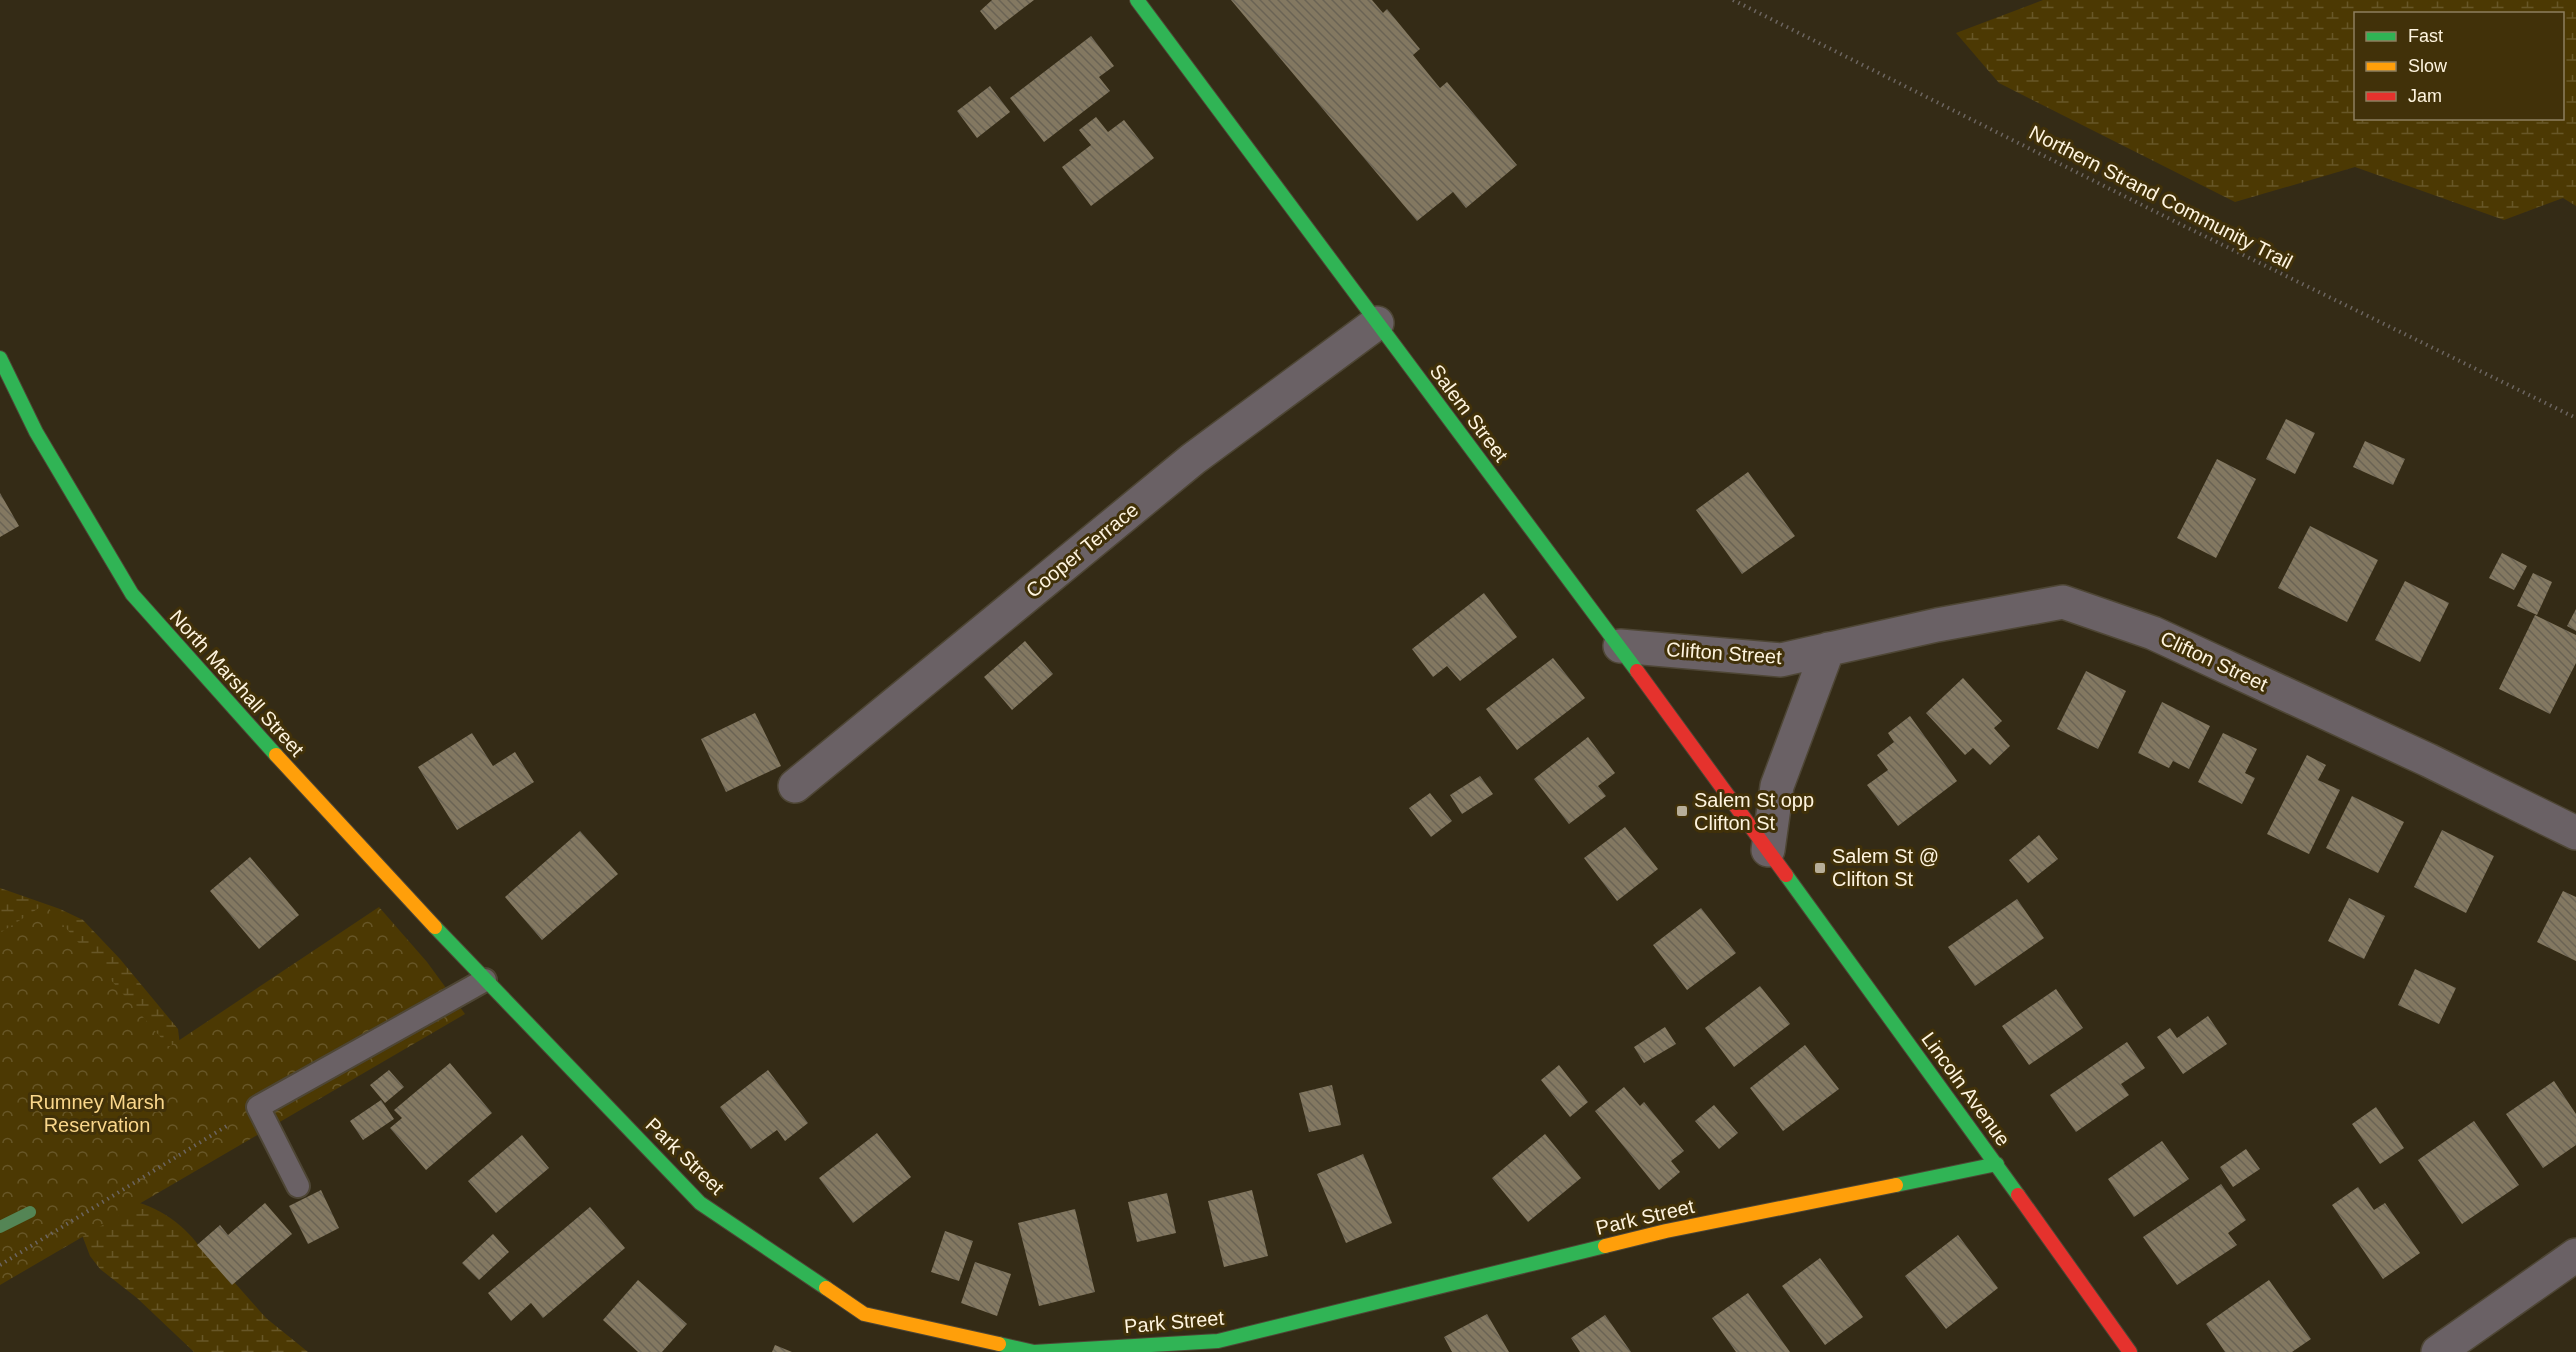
<svg xmlns="http://www.w3.org/2000/svg" width="2576" height="1352" viewBox="0 0 2576 1352" font-family="Helvetica,sans-serif">
<style>
.wetland{fill:url(#wetland-marsh);fill-rule:evenodd}
.park{fill:url(#park-crowns)}
.lines{fill:none;stroke-linecap:round;stroke-linejoin:round}
.stream{stroke:#548555;stroke-width:12}
.building{fill:url(#building-back-hatch)}
.lane-casing{stroke:#4e4635;stroke-width:26}
.street-casing{stroke:#4e4635;stroke-width:36}
.fast-casing{stroke:#4e4635;stroke-width:16}
.slow-casing{stroke:#4e4635;stroke-width:16}
.jam-casing{stroke:#4e4635;stroke-width:16}
.path{stroke:#6c6560;stroke-width:4;stroke-dasharray:1.5 4.5;stroke-linecap:butt}
.lane{stroke:#6a6165;stroke-width:22}
.street{stroke:#6a6165;stroke-width:33}
.fast{stroke:#30b455;stroke-width:14}
.slow{stroke:#ff9f0a;stroke-width:14}
.jam{stroke:#e5322d;stroke-width:14}
.poi-dot{fill:#b7ae99;stroke:#413109;stroke-width:2}
.labels{text-anchor:middle;dominant-baseline:central;stroke-width:6;stroke-linejoin:round;paint-order:stroke}
.street-label{font-size:20px;fill:#fef4df;stroke:#413109}
.poi-label{font-size:20px;fill:#fef4df;stroke:#413109;text-anchor:start}
.park-label{font-size:20px;fill:#fad78b;stroke:#413109}
</style>
<defs>
<pattern id="wetland-marsh" width="20" height="14" patternUnits="userSpaceOnUse" patternTransform="scale(1.5)"><rect width="20" height="14" fill="#4c3903"/><path d="M1 5h8M5 5V1M11 12h8M15 12V8" fill="none" stroke="#675627"/></pattern>
<pattern id="park-crowns" width="20" height="18" patternUnits="userSpaceOnUse" patternTransform="scale(1.5)"><rect width="20" height="18" fill="#4c3903"/><path d="M2 6a3 3 0 1 1 6 0M12 15a3 3 0 1 1 6 0" fill="none" stroke="#675627"/></pattern>
<pattern id="building-back-hatch" width="6" height="6" patternUnits="userSpaceOnUse" patternTransform="scale(1.5)"><rect width="6" height="6" fill="#837861"/><path d="M-1 5l2 2M0 0l6 6M5-1l2 2" fill="none" stroke="#6a6354"/></pattern>
</defs>
<rect width="100%" height="100%" fill="#342b16"/>
<!-- wetland -->
<path class="wetland" d="M2043,0H2576V206L2563,198L2504,220L2355,167L2235,202L1999,83L1956,33ZM2356,14H2562V118H2356Z
M0,888L60,909L83,920L120,959L178,1029L181,1054L132,1201C164,1208 190,1230 207,1257L211,1256L266,1318L308,1352H194L137,1298L100,1269L90,1256L82,1235L0,1242Z"/>
<!-- park -->
<path class="park" d="M45,904L169,1047L379,907L427,962L465,1014L0,1285V933Z"/>
<g class="lines">
<!-- stream -->
<path class="stream" d="M0,1227L30,1212"/>
</g>
<!-- building -->
<path class="building" d="M992,0H1034L995,30L980,11Z
M1231,0H1372L1383,13L1387,9L1420,49L1413,55L1440,88L1447,82L1517,165L1466,208L1453,192L1417,221Z
M1091,36L1114,66L1099,77L1110,91L1044,142L1010,98Z
M990,86L1010,112L977,138L957,111Z
M1096,117L1108,132L1124,120L1154,158L1091,206L1062,167L1091,145L1079,130Z
M2286,419L2315,433L2295,474L2266,459Z
M2365,441L2405,459L2393,485L2353,467Z
M2217,459L2256,479L2216,558L2177,538Z
M1748,472L1795,536L1742,574L1696,510Z
M0,493L19,526L0,537Z
M2310,526L2378,560L2347,622L2278,588Z
M2502,553L2527,566L2514,590L2489,578Z
M2533,573L2552,582L2537,615L2517,606Z
M2405,581L2449,603L2420,662L2375,640Z
M1484,593L1517,637L1460,681L1447,666L1433,677L1412,649Z
M2576,609V631L2567,626Z
M2535,615L2576,635V663L2550,714L2499,689Z
M1025,641L1053,674L1012,710L984,677Z
M1553,658L1585,698L1517,750L1486,709Z
M2086,671L2126,691L2098,749L2057,729Z
M1963,678L2002,721L1994,728L2010,746L1990,765L1973,748L1965,755L1926,713Z
M2162,702L2210,726L2189,769L2173,761L2169,768L2138,753Z
M755,713L781,766L726,792L701,739Z
M1910,716L1957,781L1898,826L1867,785L1888,770L1877,755L1894,742L1888,733Z
M472,733L493,766L515,752L534,782L457,830L418,767Z
M2223,733L2257,749L2245,773L2255,778L2242,804L2198,782Z
M1588,737L1615,773L1598,786L1606,796L1569,824L1534,779Z
M2307,755L2326,765L2318,780L2340,790L2309,854L2267,834Z
M1480,776L1493,794L1462,814L1450,795Z
M1430,793L1452,821L1431,837L1409,808Z
M2352,796L2404,822L2378,873L2326,848Z
M1625,827L1658,869L1617,901L1584,858Z
M2442,830L2494,856L2466,913L2414,887Z
M580,831L618,874L542,940L505,897Z
M2039,835L2058,859L2028,883L2009,860Z
M250,857L299,915L259,949L210,891Z
M2563,891L2576,897V961L2537,942Z
M2349,898L2385,916L2364,959L2328,941Z
M2017,899L2044,938L1975,986L1948,947Z
M1701,908L1736,953L1687,990L1653,945Z
M2415,969L2456,988L2439,1024L2398,1005Z
M1760,986L1790,1024L1734,1067L1705,1028Z
M2056,989L2083,1028L2029,1065L2002,1026Z
M2208,1016L2227,1044L2183,1074L2157,1037L2170,1028L2177,1038Z
M1665,1027L1676,1044L1644,1063L1634,1047Z
M2127,1042L2145,1068L2121,1084L2129,1095L2076,1132L2050,1095Z
M1805,1045L1839,1089L1783,1131L1750,1088Z
M450,1063L492,1113L426,1170L390,1128L402,1118L394,1110Z
M1559,1065L1588,1102L1570,1117L1541,1080Z
M389,1070L404,1087L385,1103L370,1085Z
M768,1070L808,1123L785,1141L777,1130L751,1149L720,1107Z
M2554,1081L2576,1114V1145L2543,1168L2506,1114Z
M1332,1085L1341,1125L1309,1132L1299,1093Z
M1624,1087L1640,1106L1644,1102L1684,1151L1671,1161L1680,1172L1659,1190L1595,1111Z
M381,1100L394,1119L363,1140L350,1121Z
M1714,1105L1738,1133L1719,1149L1695,1121Z
M2376,1107L2404,1148L2380,1164L2352,1124Z
M2474,1121L2519,1185L2462,1224L2418,1160Z
M877,1133L911,1177L853,1223L819,1178Z
M1545,1134L1581,1178L1528,1222L1492,1178Z
M522,1135L549,1168L496,1213L468,1181Z
M2162,1141L2189,1179L2134,1217L2108,1179Z
M2246,1149L2260,1169L2233,1187L2220,1167Z
M1363,1154L1392,1223L1346,1243L1317,1174Z
M2221,1184L2246,1220L2228,1233L2237,1245L2177,1285L2143,1237Z
M2358,1187L2374,1210L2385,1203L2420,1253L2383,1279L2332,1205Z
M321,1190L339,1228L308,1244L289,1206Z
M1252,1190L1268,1256L1224,1267L1208,1201Z
M1167,1193L1176,1233L1137,1242L1128,1202Z
M265,1203L292,1234L232,1285L197,1245L220,1225L228,1235Z
M590,1207L625,1248L543,1318L531,1303L511,1321L488,1293Z
M1075,1209L1095,1292L1039,1306L1018,1223Z
M945,1231L973,1241L959,1281L931,1272Z
M493,1234L509,1252L479,1280L462,1263Z
M1958,1235L1998,1288L1946,1329L1905,1276Z
M1820,1258L1863,1317L1825,1345L1782,1286Z
M975,1262L1011,1274L997,1316L961,1303Z
M638,1280L687,1324L662,1352H638L603,1320Z
M2269,1280L2311,1339L2292,1352H2225L2206,1324Z
M1748,1293L1790,1352H1736L1712,1318Z
M1487,1314L1509,1352H1452L1444,1337Z
M1605,1315L1631,1352H1580L1571,1338Z
M775,1345L792,1352H772Z"/>
<g class="lines">
<defs>
<path id="lane" d="M298,1186L258,1107L485,980"/>
<path id="street" d="M1620,646L1781,660L1937,625L2063,602L2153,633L2428,760L2576,833
M795,786L1193,459L1377,323
M1768,850L1777,786L1828,649
M2438,1352L2576,1255"/>
<path id="fast" d="M1137,0L1637,671
M0,358L36,432L132,594L276,755
M1786,875L2018,1195
M435,927L700,1203L826,1288
M1896,1185L1997,1164
M999,1344L1034,1352L1218,1341L1605,1246"/>
<path id="slow" d="M276,755L435,927
M1605,1246L1666,1231L1896,1185
M826,1288L864,1314L999,1344"/>
<path id="jam" d="M1637,671L1786,875
M2018,1195L2130,1352"/>
</defs>
<!-- lane casing -->
<use href="#lane" class="lane-casing"/>
<!-- street casing -->
<use href="#street" class="street-casing"/>
<!-- fast casing -->
<use href="#fast" class="fast-casing"/>
<!-- slow casing -->
<use href="#slow" class="slow-casing"/>
<!-- jam casing -->
<use href="#jam" class="jam-casing"/>
<!-- path -->
<path class="path" d="M1733,0L2180,224L2576,418
M0,1265L230,1124"/>
<!-- lane -->
<use href="#lane" class="lane"/>
<!-- street -->
<use href="#street" class="street"/>
<!-- fast -->
<use href="#fast" class="fast"/>
<!-- slow -->
<use href="#slow" class="slow"/>
<!-- jam -->
<use href="#jam" class="jam"/>
</g>
<!-- markers -->
<g class="poi-dot">
<rect x="1676" y="805" width="12" height="12" rx="3"/>
<rect x="1814" y="862" width="12" height="12" rx="3"/>
</g>
<g class="labels">
<!-- street labels -->
<g class="street-label">
<text transform="translate(2161 197) rotate(27)">Northern Strand Community Trail</text>
<text transform="translate(1469 413) rotate(53)">Salem Street</text>
<text transform="translate(1082 550) rotate(-39)">Cooper Terrace</text>
<text transform="translate(1724 653) rotate(4)">Clifton Street</text>
<text transform="translate(2214 661) rotate(25)">Clifton Street</text>
<text transform="translate(237 683) rotate(48)">North Marshall Street</text>
<text transform="translate(1966 1089) rotate(54)">Lincoln Avenue</text>
<text transform="translate(685 1156) rotate(44)">Park Street</text>
<text transform="translate(1645 1217) rotate(-13)">Park Street</text>
<text transform="translate(1174 1322) rotate(-5)">Park Street</text>
</g>
<!-- poi labels -->
<g class="poi-label">
<text x="1694" y="800">Salem St opp<tspan x="1694" dy="23">Clifton St</tspan></text>
<text x="1832" y="856">Salem St @<tspan x="1832" dy="23">Clifton St</tspan></text>
</g>
<!-- park labels -->
<g class="park-label">
<text x="97" y="1102">Rumney Marsh<tspan x="97" dy="23">Reservation</tspan></text>
</g>
</g>
<!-- legend -->
<rect x="2354" y="12" width="210" height="108" fill="#413109" stroke="#8d7f5f" stroke-width="1.5"/>
<rect x="2366" y="32" width="30" height="9" fill="#30b455" stroke="#8d7f5f" stroke-width="1.5"/>
<text x="2408" y="42" font-size="18" fill="#fef4df">Fast</text>
<rect x="2366" y="62" width="30" height="9" fill="#ff9f0a" stroke="#8d7f5f" stroke-width="1.5"/>
<text x="2408" y="72" font-size="18" fill="#fef4df">Slow</text>
<rect x="2366" y="92" width="30" height="9" fill="#e5322d" stroke="#8d7f5f" stroke-width="1.5"/>
<text x="2408" y="102" font-size="18" fill="#fef4df">Jam</text>
</svg>
